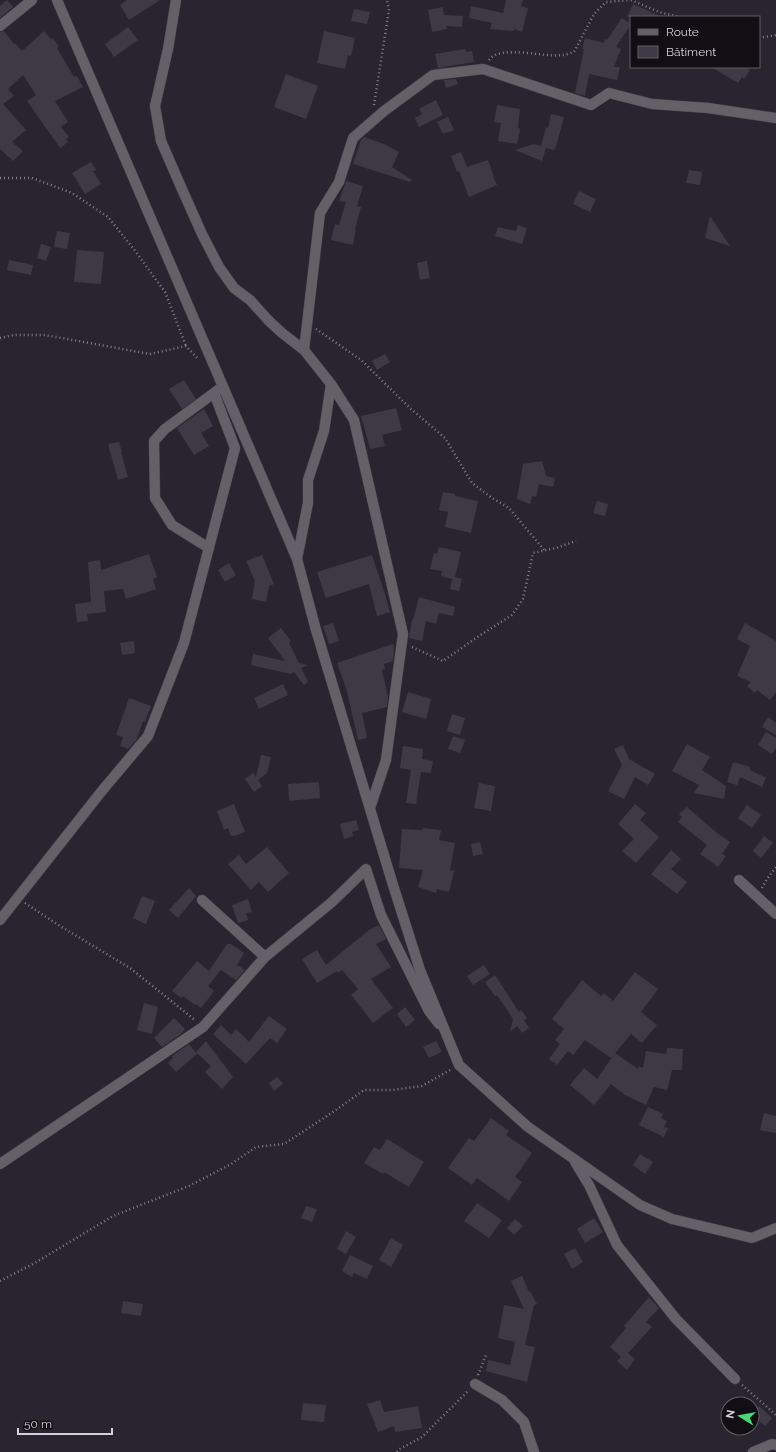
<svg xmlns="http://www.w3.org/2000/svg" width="776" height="1452" viewBox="0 0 776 1452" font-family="Raleway,sans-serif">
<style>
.building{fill:#3d3a45}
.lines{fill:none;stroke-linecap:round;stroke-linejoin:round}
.minor-casing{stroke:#44414b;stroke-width:11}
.path{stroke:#828089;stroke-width:2.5;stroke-dasharray:1 3;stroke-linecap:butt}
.minor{stroke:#636167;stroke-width:10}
</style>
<rect width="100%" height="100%" fill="#282530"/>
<!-- building -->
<path class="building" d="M7,0L13,7L0,18V6Z
M127,0H160L129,20L120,5Z
M506,0H523L521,6L528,8L522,32L514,29V31L490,29L492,23L469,18L471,6L503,13Z
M633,4L662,17H627Z
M443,7L444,15L463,16L462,27L446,26L447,29L432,32L428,10Z
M354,9L370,12L367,24L351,21Z
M622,18L631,24L616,47L621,49L614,67H620L617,80L589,74L585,96L575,93L584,49H582L585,38L604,43L605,39L607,40Z
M128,27L138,40L114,57L105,44Z
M4,31L14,44L15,43L22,51L44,31L51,39L53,38L59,47L57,48L74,77L77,76L83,87L55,101L68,122L61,127L69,137L66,139L68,142L60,148L27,101L36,95L23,75L8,89L14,96L3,104L26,130L12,142L23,151L13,161L0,149V32Z
M324,31L355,38L351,56L348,55L345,69L317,63Z
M465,49L466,52L472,51L474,62L438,68L435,54Z
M711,67H748L747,68L750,70L744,79L742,77L738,83Z
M286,74L318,86L306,119L274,107Z
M456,79L458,84L446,88L444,80Z
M436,100L443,115L419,127L415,118L422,114L419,109Z
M497,105L520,109L518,128L520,129L517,144L498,141L501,123L494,122Z
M551,114L564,117L555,150L546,148L542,161L515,150L534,144L541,146L546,127L548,128Z
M448,117L454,130L443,134L437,122Z
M364,137L384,144L399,152L392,167L412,180L410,182L353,164L361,140Z
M461,152L467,167L488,160L494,177H493L497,185L469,197L459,171L457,172L451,156Z
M91,162L96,170L93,171L101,184L85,194L72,173Z
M689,170L702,172L700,185L686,183Z
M346,181L363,186L357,206L361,207L355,229H356L353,245L331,240L335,224L339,225L346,202L339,201Z
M579,191L596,199L590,212L573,204Z
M710,216L730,246L705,238Z
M518,225L527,228L522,244L495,236L498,227L516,231Z
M57,231L70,233L67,249L54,247Z
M41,244L51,247L46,261L37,258Z
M77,250L104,252L101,284L74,282Z
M9,260L33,265L31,275L7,270Z
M427,261L430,278L420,280L417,263Z
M385,354L390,362L377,370L372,361Z
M184,380L196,399L182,409L169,389Z
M396,408L402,430L382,435L385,446L370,449L361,416Z
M204,409L213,426L201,433L209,446L194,455L177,428Z
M119,442L122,452H121L128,477L118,480L108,444Z
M542,461L546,476L555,478L553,487L539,484L536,497L532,496L530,504L517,499L523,464Z
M443,492L455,494V496L478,501L471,533L445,527L448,512L439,510Z
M597,501L608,504L605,516L593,513Z
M439,547L461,552L455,577L462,579L459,591L450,589L452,579L441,576L442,571L430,569L434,553L437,554Z
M149,554L157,577L153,579L156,589L126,599L123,589L104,591L106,612L87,614L88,621L77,622L75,604L91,602L88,562L100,560L101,570Z
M262,555L274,584L269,586L266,602L252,599L255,581L246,561Z
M372,555L385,594L390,612L377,616L369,584L326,598L317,572Z
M229,563L236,575L225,582L218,570Z
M419,597L455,607L453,616L439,613L436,624L426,621L422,641L409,638L412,620H413Z
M333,623L339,641L329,644L323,626Z
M745,623L776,641V692L770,700L757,690L755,693L747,686L751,682L737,676L750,646L737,639Z
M281,628L291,641L289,643L299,663L308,665L301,668L308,682L304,685L294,672L291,674L251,665L253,654L285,661L268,638Z
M134,641L135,653L122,655L120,643Z
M393,644L394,648L393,661L384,664L385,669L382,670L388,697L387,707L362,713L367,738L358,740L347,691L337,663Z
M283,684L288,695L259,709L254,698Z
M408,692L431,699L426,719L402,712Z
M129,698L151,706L145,722L143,721L136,741L128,749L120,746L123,737L116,735Z
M452,714L465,718L460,735L447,731Z
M768,717L776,723V735L762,727Z
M766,732L776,738V748L772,754L758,745Z
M453,736L465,740L460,753L448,749Z
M687,744L710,757L702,770L726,786L724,799L694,793L699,785L672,771Z
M623,745L629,759L655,774L648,785L635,777L624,799L608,791L622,765L614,749Z
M403,746L423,749L422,759L433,761L431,773L421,772L416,804L406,803L411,770L400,768Z
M261,755L271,757L267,773L258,780L262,786L254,792L245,779L253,773L256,777Z
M733,762L750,767V770L766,778L762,787L740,777L737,785L727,782Z
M319,782L320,798L289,801L288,784Z
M479,783L495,786L491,811L474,808Z
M234,804L245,832L235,836H231L228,828L224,830L217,811Z
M635,804L646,813L640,820L659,837L636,863L622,851L634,839L618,824Z
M747,805L761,815L752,828L738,818Z
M687,807L717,833L730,842L722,854L726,856L718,867L700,854L707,845L678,822L682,817L679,814Z
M356,820L359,830L352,832L353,836L344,839L340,824Z
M423,828L441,830L439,840L455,843L450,870L454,871L449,892L437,889L436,893L418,887L423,870L399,868L402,829L423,830Z
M764,836L773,843L761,858L753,851Z
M480,842L483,854L473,856L471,844Z
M267,847L289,873L268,892L259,882L251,890L228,864L239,855L246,864Z
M671,850L681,859L671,869L687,882L677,894L651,874Z
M189,888L196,896L178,918L169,910Z
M142,896L155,901L146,924L133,918Z
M248,899L252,912L246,913L248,920L238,923L232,905Z
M379,925L386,939L376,944L391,967L371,979L393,1008L373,1023L351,995L358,989L342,970L338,973L337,971L317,983L302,959L317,950L326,965L369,930Z
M227,944H231L244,953L237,965L245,970L236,980L221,970L208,986L214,991L201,1008L196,1004L195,1005L183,996L181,998L172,991L197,961L209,971Z
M484,965L490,974L473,985L467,976Z
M635,972L658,989L641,1012L657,1025L642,1043L631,1034L611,1058L585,1040L573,1055L568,1051L557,1065L549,1059L560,1044L555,1040L564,1029L552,1019L582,980L601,996L604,993L613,1001Z
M495,975L519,1012L521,1010L527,1018L524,1020L529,1028L522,1033L517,1026L510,1032L513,1019L497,995L495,996L485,982Z
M144,1003L158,1007L152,1034L137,1030Z
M405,1007L415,1020L406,1027L397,1014Z
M269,1016L287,1029L277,1043L270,1038L246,1064L213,1034L221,1025L231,1035L236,1029L249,1042Z
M174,1018L185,1029L181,1034L162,1047L154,1038Z
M206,1041L233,1077L222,1089L205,1072L211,1066L196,1052Z
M436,1041L442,1052L429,1058L423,1047Z
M189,1044L197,1054L176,1072L168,1063L173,1058L172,1056Z
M667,1048L683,1049L682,1070H672L667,1090L654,1087L646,1105L625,1095L611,1084L594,1105L570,1085L584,1068L597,1079L615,1053L638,1069L639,1066L643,1068L646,1051L666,1054Z
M277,1077L283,1084L274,1091L269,1083Z
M648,1107L663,1114L661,1118L667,1121L664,1127L668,1128L664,1137L639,1125Z
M764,1113L776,1116V1133L760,1130Z
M491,1118L509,1131L506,1135L532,1153L515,1177L522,1182L509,1201L477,1178L472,1185L448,1168L469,1138L474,1141Z
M387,1139L424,1162L409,1187L384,1172L383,1174L364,1163L374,1147L380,1150Z
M640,1154L653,1162L645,1174L633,1165Z
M477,1203L502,1220L489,1238L464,1221Z
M306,1206L317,1209L312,1222L301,1218Z
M594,1218L603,1232L585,1243L577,1229Z
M515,1219L523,1226L514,1235L507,1228Z
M346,1231L356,1237L346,1254L337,1249Z
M391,1238L403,1245L391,1267L379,1260Z
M575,1248L583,1262L572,1269L564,1254Z
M350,1255L373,1266L367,1279L354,1273L352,1277L342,1271Z
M522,1276L529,1292L530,1291L537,1304L534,1305L525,1345L535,1347L527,1382L486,1371L488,1360L510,1365L515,1342L498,1338L504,1305L524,1309L511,1281Z
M649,1297L659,1308L646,1322L652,1327L628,1353L635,1359L627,1370L617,1361L621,1357L610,1347L626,1328L624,1326Z
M123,1301L143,1304L141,1316L121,1313Z
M380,1400L384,1412L418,1406L422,1428L395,1432L394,1426L378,1432L367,1404Z
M303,1403L326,1405L324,1422L301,1420Z
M759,1406L772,1418L765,1426L752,1415Z"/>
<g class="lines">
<defs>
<path id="minor" d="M57,0L297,559L316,630L393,885L420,970L459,1065L528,1127L640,1205L672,1219L752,1238L776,1228
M176,0L168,49L155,106L161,141L181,187L202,234L219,267L234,288L250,300L269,321L282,333L304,350L331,384L354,420L403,634L386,760L370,808
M0,26L32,0
M304,350L320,213L339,182L353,138L384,111L433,75L483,69L591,105L609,93L652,104L708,108L776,118
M209,548L172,525L155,498L154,441L165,429L214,393
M297,559L308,503V480L324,431L331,384
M739,880L776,914
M202,900L265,957
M0,920L101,792L148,736L184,643L235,448L214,393L223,386
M575,1162L589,1185L617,1245L676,1319L735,1379
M0,1164L203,1027L265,957L332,902L366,869L381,915L429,1011L439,1024
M475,1384L502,1400L524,1422L534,1452
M753,1452L772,1444L776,1445"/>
</defs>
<!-- minor casing -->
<use href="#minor" class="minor-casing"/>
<!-- path -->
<path class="path" d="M631,0L659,12L679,17
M759,38L776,35
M489,60C500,44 544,58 562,55C566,55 570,53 574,52L594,14L606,2L630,0
M374,105L389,10L387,0
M0,178H32L72,193L108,217L136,252L165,292L186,346
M316,329L361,360L411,409L445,438L472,483L492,498L509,508L545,551
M0,338L14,335H45L150,354L186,346L199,360
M412,647L443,661L479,636L512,615L523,599L533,553L556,548L576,541
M762,888L767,879L776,867
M25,903L60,926L130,968L195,1020
M0,1281L33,1264L113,1216L189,1186L231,1164L256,1147L284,1144L336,1110L364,1090H392L422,1086L450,1070
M478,1375L486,1355
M742,1385L776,1415
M397,1452L400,1449L422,1437L468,1391"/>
<!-- minor -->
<use href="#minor" class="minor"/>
</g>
<!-- legend -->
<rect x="630" y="16" width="130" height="52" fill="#110f14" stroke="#5f5d63"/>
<rect x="638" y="29" width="20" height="6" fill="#636167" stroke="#5f5d63"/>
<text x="666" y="36" font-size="12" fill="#d4d2d9">Route</text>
<rect x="638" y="46" width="20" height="12" fill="#3d3a45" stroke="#5f5d63"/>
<text x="666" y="56" font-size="12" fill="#d4d2d9">Bâtiment</text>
<!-- north arrow -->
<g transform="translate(740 1416) rotate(281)"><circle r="19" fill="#110f14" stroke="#5f5d63"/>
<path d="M0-3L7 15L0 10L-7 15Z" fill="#4bd677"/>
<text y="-6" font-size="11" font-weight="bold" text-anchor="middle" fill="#d4d2d9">N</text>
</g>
<!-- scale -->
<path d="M18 1428v6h94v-6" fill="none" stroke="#d4d2d9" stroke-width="2"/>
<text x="24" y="1428" font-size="12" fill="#d4d2d9" stroke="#110f14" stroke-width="3" paint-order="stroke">50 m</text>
</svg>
